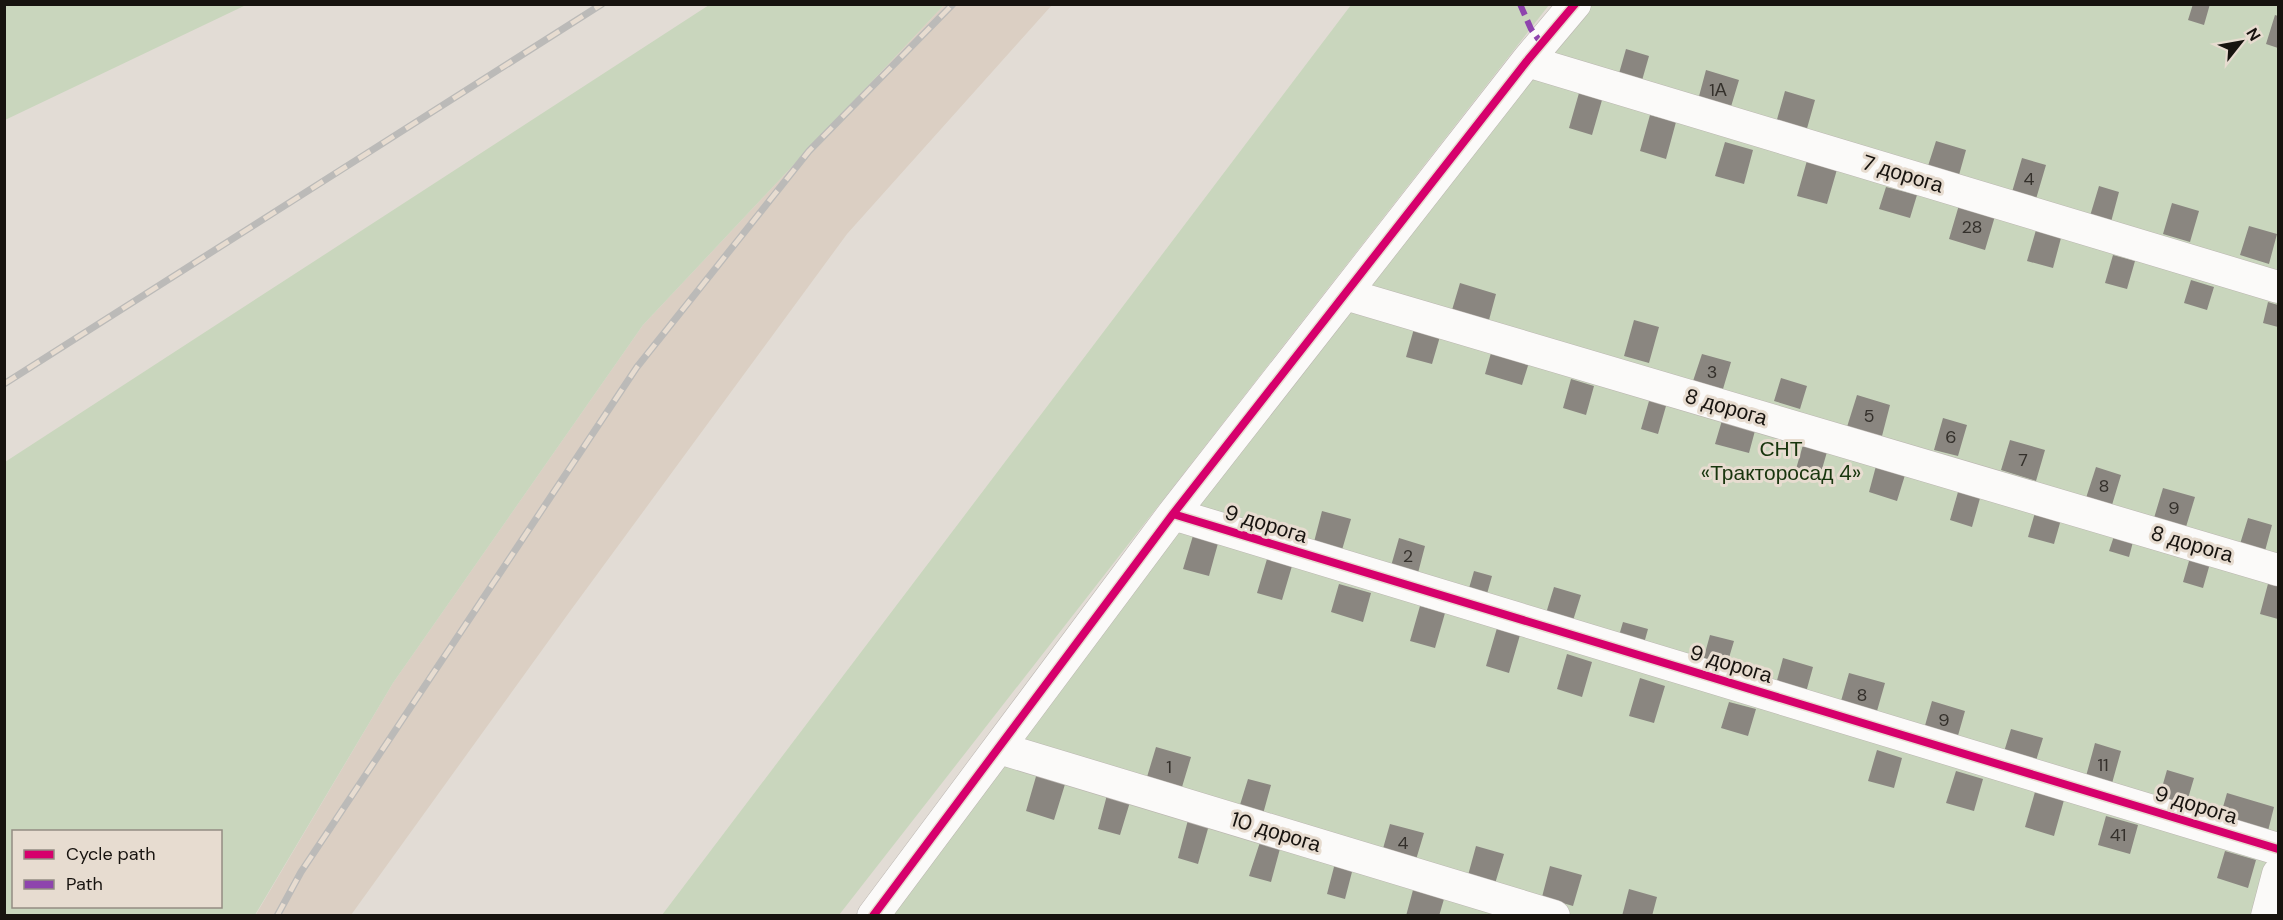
<svg xmlns="http://www.w3.org/2000/svg" width="2283" height="920" viewBox="0 0 2283 920" font-family="'DM Sans',sans-serif">
<style>
.built{fill:#dbcfc3}
.green{fill:#c9d6bd;fill-rule:evenodd}
.building{fill:#8a8680}
.lines{fill:none;stroke-linecap:round;stroke-linejoin:round}
.street-casing{stroke:#bbb6b1;stroke-width:33}
.street{stroke:#fbfaf9;stroke-width:32}
.rail-casing{stroke:#bbbab8;stroke-width:7}
.rail{stroke:#e7dcd0;stroke-width:4.5;stroke-dasharray:14;stroke-linecap:butt}
.quiet{stroke:#8e44ad;stroke-width:6;stroke-dasharray:12 6;stroke-linecap:butt}
.cycleway-casing{stroke:#e7dcd0;stroke-width:11}
.cycleway{stroke:#d6006c;stroke-width:8}
.labels{text-anchor:middle;dominant-baseline:central;stroke-width:6;stroke-linejoin:round;paint-order:stroke}
.number-label{font-size:18px;fill:#34302b}
.street-label{font-size:21px;fill:#17130f;stroke:#e7dcd0}
.park-label{font-size:21px;fill:#18350d;stroke:#e7dcd0}
</style>
<rect width="100%" height="100%" fill="#e2dcd5"/>
<!-- built -->
<path class="built" d="M944,5H1052L847,234L568,614L351,915L255,916L393,683L643,325Z"/>
<!-- green -->
<path class="green" d="M5,4H246V5L5,120Z
M709,5H944L643,325L393,683L255,915H5V462ZM14,832H220V906H14Z
M1351,5H1549L839,915H662Z
M1560,5H2278V915L855,916L1338,289Z"/>
<!-- building -->
<path class="building" d="M2193,4H2210L2204,25L2188,20Z
M2275,15L2278,16V48L2266,44Z
M1626,49L1649,56L1641,84L1618,77Z
M1706,70L1739,80L1730,110L1698,100Z
M1785,91L1815,100L1806,132L1776,123Z
M1579,93L1602,100L1592,135L1569,128Z
M1650,115L1676,122L1666,159L1640,151Z
M1936,141L1966,150L1959,175L1928,166Z
M1725,142L1753,150L1744,184L1715,176Z
M1808,157L1838,166L1827,204L1797,196Z
M2022,158L2046,165L2036,199L2012,192Z
M2099,186L2119,192L2111,222L2090,216Z
M1886,187L1917,195L1910,218L1879,209Z
M2172,203L2199,211L2190,242L2163,234Z
M1959,205L1995,216L1985,250L1949,239Z
M2249,226L2277,234L2269,264L2240,255Z
M2036,230L2061,238L2053,268L2027,261Z
M2113,255L2135,261L2127,289L2105,283Z
M2191,280L2214,287L2207,310L2184,303Z
M1460,283L1496,294L1489,320L1452,310Z
M2268,302L2278,305V327L2263,323Z
M1634,320L1659,327L1649,363L1624,356Z
M1415,325L1441,333L1432,364L1406,357Z
M1493,346L1531,356L1522,385L1485,374Z
M1702,354L1731,362L1723,389L1693,381Z
M1781,378L1807,386L1800,409L1774,401Z
M1571,379L1594,386L1586,415L1563,408Z
M1651,394L1668,399L1658,434L1641,429Z
M1857,395L1890,405L1882,436L1847,427Z
M1723,417L1756,427L1749,453L1715,444Z
M1943,418L1967,425L1958,456L1934,450Z
M1805,438L1829,445L1820,476L1796,469Z
M2010,440L2045,450L2036,481L2001,470Z
M1876,466L1905,475L1897,501L1869,492Z
M2096,467L2121,475L2112,505L2086,498Z
M1960,485L1982,491L1972,527L1950,520Z
M2163,488L2195,497L2186,527L2154,518Z
M2036,509L2062,516L2054,544L2028,537Z
M1322,511L1351,519L1342,550L1314,542Z
M2248,518L2272,525L2265,551L2240,544Z
M1195,529L1220,536L1209,576L1183,569Z
M2115,533L2134,538L2129,557L2109,551Z
M1399,538L1425,546L1418,573L1391,566Z
M2191,554L2211,560L2203,588L2183,582Z
M1267,559L1292,566L1282,600L1257,593Z
M1474,571L1492,576L1485,601L1467,595Z
M2269,580L2278,582V619L2260,614Z
M1339,584L1371,593L1363,622L1331,612Z
M1554,587L1581,595L1571,627L1544,620Z
M1420,606L1445,613L1435,648L1410,641Z
M1623,622L1648,629L1643,647L1618,639Z
M1497,628L1520,635L1509,673L1486,666Z
M1710,635L1734,641L1725,671L1702,664Z
M1567,654L1592,662L1582,697L1557,689Z
M1783,658L1813,667L1805,696L1775,688Z
M1849,673L1885,683L1875,718L1839,708Z
M1640,678L1665,686L1654,723L1629,716Z
M1932,701L1965,711L1957,739L1924,729Z
M1729,702L1756,709L1748,736L1721,728Z
M2011,729L2043,738L2035,764L2003,755Z
M2095,743L2121,751L2111,787L2085,780Z
M1156,747L1191,757L1182,787L1147,777Z
M1877,750L1902,758L1894,788L1868,781Z
M2167,770L2194,778L2184,812L2157,805Z
M1956,771L1983,779L1974,811L1946,803Z
M1037,773L1066,781L1054,820L1026,811Z
M1248,779L1271,785L1263,814L1239,808Z
M2035,792L2064,800L2054,836L2025,827Z
M2227,793L2274,807L2267,835L2219,821Z
M1107,795L1130,802L1120,835L1098,829Z
M2106,816L2138,825L2130,854L2098,845Z
M1188,820L1209,825L1198,864L1178,858Z
M1390,824L1424,833L1415,863L1382,852Z
M1261,839L1281,845L1271,882L1249,876Z
M1476,846L1504,854L1494,887L1467,879Z
M2225,851L2256,860L2248,888L2217,878Z
M1335,863L1353,868L1345,899L1327,894Z
M1550,866L1582,875L1573,906L1542,897Z
M1629,889L1657,897L1652,916H1622Z
M1413,890L1444,899L1439,916H1406Z"/>
<g class="lines">
<defs>
<path id="street" d="M1527,61L2278,287
M1345,294L2278,570
M1173,514L2278,849
M999,748L1554,916
M873,916L1173,514L1527,61L1575,4
M2267,916L2278,874"/>
</defs>
<!-- street casing -->
<use href="#street" class="street-casing"/>
<!-- street -->
<use href="#street" class="street"/>
<defs>
<path id="rail" d="M4,384L602,4
M277,916L301,872L637,367L809,151L953,4"/>
</defs>
<!-- rail casing -->
<use href="#rail" class="rail-casing"/>
<!-- rail -->
<use href="#rail" class="rail"/>
<!-- quiet -->
<path class="quiet" d="M1520,4L1531,29L1541,43"/>
<defs>
<path id="cycleway" d="M1173,514L2278,849
M873,916L1173,514L1527,61L1575,4"/>
</defs>
<!-- cycleway casing -->
<use href="#cycleway" class="cycleway-casing"/>
<!-- cycleway -->
<use href="#cycleway" class="cycleway"/>
</g>
<g class="labels">
<!-- number labels -->
<g class="number-label">
<text x="1718" y="90">1А</text>
<text x="2029" y="179">4</text>
<text x="1972" y="227">28</text>
<text x="1712" y="372">3</text>
<text x="1869" y="416">5</text>
<text x="1951" y="437">6</text>
<text x="2023" y="460">7</text>
<text x="2104" y="486">8</text>
<text x="2174" y="508">9</text>
<text x="1408" y="556">2</text>
<text x="1862" y="695">8</text>
<text x="1944" y="720">9</text>
<text x="2103" y="765">11</text>
<text x="1169" y="767">1</text>
<text x="2118" y="835">41</text>
<text x="1403" y="843">4</text>
</g>
<!-- street labels -->
<g class="street-label">
<text transform="translate(1903 174) rotate(17)">7 дорога</text>
<text transform="translate(1726 407) rotate(16)">8 дорога</text>
<text transform="translate(1266 524) rotate(17)">9 дорога</text>
<text transform="translate(2192 544) rotate(16)">8 дорога</text>
<text transform="translate(1731 664) rotate(17)">9 дорога</text>
<text transform="translate(2196 805) rotate(17)">9 дорога</text>
<text transform="translate(1276 832) rotate(17)">10 дорога</text>
</g>
<!-- park labels -->
<g class="park-label">
<text x="1781" y="449">СНТ<tspan x="1781" dy="24">«Тракторосад 4»</tspan></text>
</g>
</g>
<!-- border -->
<rect width="2283" height="920" fill="none" stroke="#17130f" stroke-width="12"/>
<!-- legend -->
<rect x="12" y="830" width="210" height="78" fill="#e7dcd0" stroke="#948c83" stroke-width="1.5"/>
<rect x="24" y="850" width="30" height="9" fill="#d6006c" stroke="#948c83" stroke-width="1.5"/>
<text x="66" y="860" font-size="18" fill="#17130f">Cycle path</text>
<rect x="24" y="880" width="30" height="9" fill="#8e44ad" stroke="#948c83" stroke-width="1.5"/>
<text x="66" y="890" font-size="18" fill="#17130f">Path</text>
<!-- north arrow -->
<g transform="translate(2241 42) rotate(59)" stroke="#e7dcd0" stroke-width="4.5" paint-order="stroke">
<path d="M0-4.5L10 22L0 15L-10 22Z" fill="#17130f"/>
<text y="-9" font-size="16" font-weight="bold" text-anchor="middle" fill="#17130f">N</text>
</g>
</svg>
